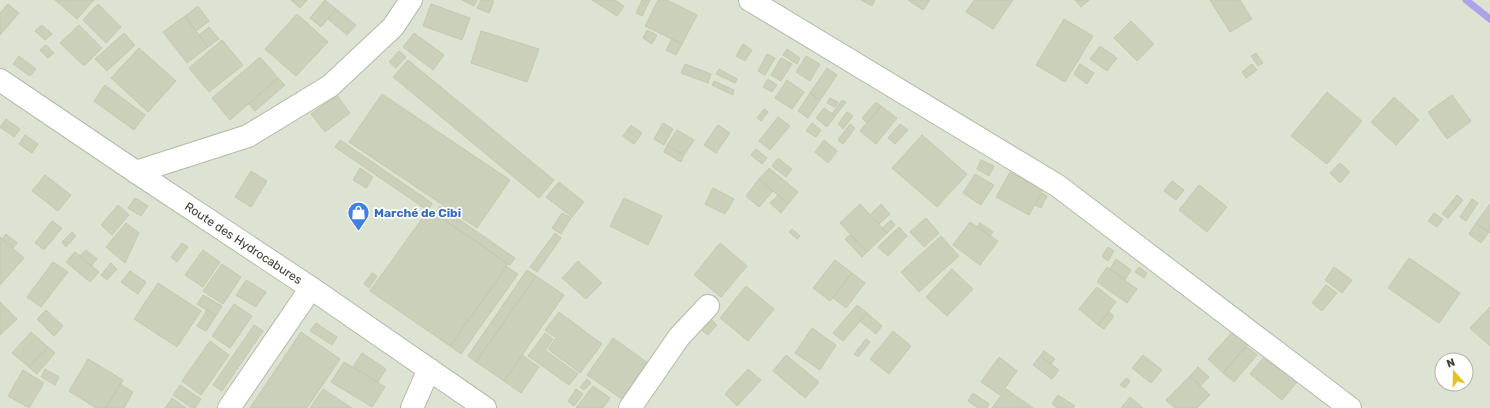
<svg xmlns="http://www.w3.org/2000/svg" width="1490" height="408" viewBox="0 0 1490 408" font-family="Rubik,sans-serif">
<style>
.residential{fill:#dde3d2;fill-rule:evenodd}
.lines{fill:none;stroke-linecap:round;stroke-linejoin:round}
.stream{stroke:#a9a4e8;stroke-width:7}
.building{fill:#cad0ba;stroke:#c2caae}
.minor-casing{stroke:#b4baa7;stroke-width:24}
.minor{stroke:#fff;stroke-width:22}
.labels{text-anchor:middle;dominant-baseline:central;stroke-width:3.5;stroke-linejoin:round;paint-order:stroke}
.shop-label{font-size:12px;font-weight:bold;fill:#366cbe;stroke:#fff;text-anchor:start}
.street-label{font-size:12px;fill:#3e4134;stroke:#fff}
</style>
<rect width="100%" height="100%" fill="#ebf0e3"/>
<!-- residential -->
<path class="residential" d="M0,0H1490V408H0ZM1442,360H1466V384H1442Z"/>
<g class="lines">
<!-- stream -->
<path class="stream" d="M1466,0L1490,19"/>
</g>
<!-- building -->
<path class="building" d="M55,0H94L77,19Z
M291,0H307L300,8Z
M325,0L336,9L321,27L310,18Z
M462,0H477L474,6Z
M481,0L494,1L489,13L477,8Z
M592,0H615L624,6L617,16Z
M642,0H650L642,16L636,13Z
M658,0H667L697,15L682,44L645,26Z
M861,0H875L872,6Z
M908,0H930L923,10Z
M974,0H1013L993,29L966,12Z
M1075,0H1089L1081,7Z
M1210,0H1240L1252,19L1230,32Z
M8,4L19,13L0,35V13Z
M98,4L121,27L106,43L83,20Z
M431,4L470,18L462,40L423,26Z
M198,6L209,21L196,31L185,16Z
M336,9L356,25L347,35L328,19Z
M297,14L328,42L296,76L265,49Z
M185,16L208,47L187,63L163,32Z
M1064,19L1093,36L1065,82L1036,65Z
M1131,21L1154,44L1137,61L1114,38Z
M42,25L52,34L45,40L35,31Z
M79,25L102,48L84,66L60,43Z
M209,27L219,39L208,47L199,35Z
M647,30L657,35L652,44L643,38Z
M481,31L539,49L527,82L471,63Z
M124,33L135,45L107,71L95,59Z
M414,33L444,55L433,70L403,47Z
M672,39L682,44L676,55L666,50Z
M222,40L243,65L209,92L189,68Z
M743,44L752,50L745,61L736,56Z
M46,45L54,53L48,58L40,50Z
M1100,46L1117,58L1107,71L1090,59Z
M139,48L176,81L148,112L111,78Z
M787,49L800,58L797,64L783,55Z
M399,51L406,57L396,68L389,62Z
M1256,53L1263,63L1258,66L1251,56Z
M767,54L775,58L765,75L758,71Z
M19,56L36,69L30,76L13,64Z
M806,56L820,64L810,81L796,72Z
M260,57L278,78L230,120L212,98Z
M781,58L792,64L781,81L771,75Z
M408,60L554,180L539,198L393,77Z
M685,64L711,74L708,83L681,73Z
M1080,64L1094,73L1087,84L1074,74Z
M1252,64L1257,70L1246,78L1242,72Z
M827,68L837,75L820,100L810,93Z
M719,69L737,79L735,83L716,74Z
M278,78L285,85L255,111L249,104Z
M768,79L777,85L772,92L763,87Z
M787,80L804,92L792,109L775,98Z
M714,81L734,90L733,95L712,85Z
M105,85L145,115L134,130L94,101Z
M1327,92L1362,121L1327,164L1291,136Z
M810,93L820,100L808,118L798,111Z
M382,94L510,180L477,228L349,142Z
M337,95L350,113L325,132L311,114Z
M1452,95L1471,121L1447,139L1428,112Z
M1394,97L1419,120L1396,145L1371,122Z
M830,98L838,102L835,107L827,103Z
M842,100L846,102L835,116L832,114Z
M876,102L881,106L867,123L862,118Z
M881,106L897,118L876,144L860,131Z
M824,108L835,116L827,127L816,118Z
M764,109L768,112L761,121L757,118Z
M847,112L853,116L843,129L838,124Z
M778,117L790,126L770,150L759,141Z
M6,119L20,129L14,137L0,127Z
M663,123L673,129L664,145L654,139Z
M812,123L821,130L816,137L806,131Z
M850,124L855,128L843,144L838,140Z
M900,124L908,130L895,144L888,138Z
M631,125L642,133L634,144L623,136Z
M718,125L730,133L716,153L704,145Z
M677,130L694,140L684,155L667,145Z
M25,135L38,144L32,153L19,144Z
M922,135L967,174L937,207L892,168Z
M340,140L432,203L429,209L427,210L335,147Z
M824,140L837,151L828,163L815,152Z
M667,145L684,155L681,162L664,152Z
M756,149L767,158L762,164L751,155Z
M778,158L792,169L786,177L772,166Z
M981,160L994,166L989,176L977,169Z
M1340,163L1350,172L1340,183L1330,173Z
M360,168L373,177L366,188L353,180Z
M769,168L798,192L788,204L759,179Z
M251,171L267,181L251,207L235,197Z
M1010,172L1043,189L1029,215L996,197Z
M975,174L994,185L981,205L963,193Z
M45,175L71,195L58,211L32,191Z
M759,179L773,191L759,207L746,196Z
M1172,181L1184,190L1176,200L1164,191Z
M559,182L584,202L572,217L546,197Z
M1199,185L1227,207L1207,232L1179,210Z
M713,188L734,199L725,214L705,204Z
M1042,193L1047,196L1041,208L1035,205Z
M778,195L788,204L781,213L770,203Z
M1457,195L1463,200L1448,218L1442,214Z
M135,198L148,206L141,216L128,208Z
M624,198L662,216L648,245L610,226Z
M1472,199L1478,203L1466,221L1460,217Z
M860,204L887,233L867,252L840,223Z
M881,204L890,214L879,224L870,215Z
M1490,204V233L1476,223Z
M118,205L129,215L112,235L101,225Z
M440,206L515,258L510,265L435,213Z
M429,209L508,264L450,346L370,291Z
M562,213L571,218L561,234L552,228Z
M1434,213L1443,219L1437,227L1428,221Z
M926,218L939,233L924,247L910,232Z
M891,220L895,225L887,233L882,228Z
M52,221L62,228L44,250L35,243Z
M970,222L998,241L980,265L953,245Z
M126,223L139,233L125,263L106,247Z
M980,223L993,232L990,236L977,227Z
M1476,223L1489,232L1481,243L1469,234Z
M899,227L907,236L888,256L878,247Z
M792,229L800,236L797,239L789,232Z
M72,232L76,236L66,247L62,242Z
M555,233L561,238L537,272L530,267Z
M6,234L17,243L13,248L2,239Z
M850,235L867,252L862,257L845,239Z
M941,236L959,256L919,292L901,272Z
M0,237L24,258L0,285Z
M182,243L188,247L177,262L171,257Z
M720,243L747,266L721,297L694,275Z
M1108,247L1114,251L1108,261L1102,256Z
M86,250L97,259L91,266L80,256Z
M203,250L220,262L203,287L185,275Z
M75,252L99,272L90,282L66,262Z
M1409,258L1460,293L1439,323L1388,288Z
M1116,259L1131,270L1125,280L1110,269Z
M835,260L852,273L830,301L813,288Z
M578,261L602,283L586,299L562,278Z
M53,262L68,272L41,307L27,297Z
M111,263L117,269L107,280L101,275Z
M222,264L241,277L223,304L203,291Z
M507,267L518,274L461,354L450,346Z
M1107,267L1137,289L1127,303L1097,282Z
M1139,267L1147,273L1144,278L1135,272Z
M1334,267L1352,280L1342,293L1325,280Z
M952,269L973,289L947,316L926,297Z
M527,270L536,276L476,362L468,356Z
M130,271L146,282L138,294L121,282Z
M372,273L377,276L369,288L364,284Z
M852,273L865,283L846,308L833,298Z
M536,276L564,295L504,381L476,362Z
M246,280L266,292L256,307L236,295Z
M158,283L201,311L177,347L134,319Z
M1326,285L1337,293L1322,311L1312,303Z
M746,286L774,309L748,341L720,318Z
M1097,287L1116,302L1098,325L1079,309Z
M203,295L222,306L216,316L197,304Z
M0,302L17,319L0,335Z
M234,304L252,316L230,348L212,336Z
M857,305L867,313L843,341L833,333Z
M1490,307V346L1470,328Z
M46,310L63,326L54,336L37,319Z
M207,310L216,316L206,331L197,326Z
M559,312L602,344L580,373L548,349L556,338L545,330Z
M1109,312L1114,316L1104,329L1098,325Z
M867,313L882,326L876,334L860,321Z
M708,316L717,325L708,335L698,327Z
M316,323L337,337L332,345L310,331Z
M254,325L263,331L222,391L213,385Z
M812,328L836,345L820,370L795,353Z
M1234,330L1249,343L1223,373L1208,359Z
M893,331L911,346L889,374L870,359Z
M31,332L48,347L29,367L12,353Z
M301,332L340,359L307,408H250Z
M545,333L553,339L545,350L578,374L569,385L528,356Z
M613,338L648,363L622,399L587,375Z
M866,339L870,342L858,357L854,354Z
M210,341L229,355L201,395L182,381Z
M1246,346L1257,355L1234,382L1223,373Z
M48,347L55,353L37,374L29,367Z
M1044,351L1055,359L1051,364L1040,356Z
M362,353L386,369L378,382L353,367Z
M522,355L539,367L521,393L504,381Z
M786,355L819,382L805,398L773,371Z
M1143,355L1162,370L1151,383L1132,368Z
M1040,356L1059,370L1052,379L1033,365Z
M1265,356L1297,382L1282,400L1250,374Z
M999,357L1017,371L1000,395L981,382Z
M88,359L123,380L106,408H96L69,391Z
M344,362L385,387L372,407L331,382Z
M1198,367L1209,377L1200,386L1190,376Z
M45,369L59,377L55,385L41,377Z
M748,369L761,380L737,406L725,394Z
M23,370L44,383L29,408L8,396Z
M1190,376L1210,395L1197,408H1175L1166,400Z
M1126,378L1130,381L1125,388L1120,385Z
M587,379L591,383L584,390L580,387Z
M120,384L133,392L124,408H106Z
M180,385L201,399L195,408H192L173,395Z
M593,386L610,398L603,408H576Z
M323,389L352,408H310Z
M576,389L583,394L574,406L568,401Z
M1006,389L1033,408H992Z
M973,393L989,404L987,408H978L968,401Z
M1058,395L1075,406L1073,408H1057L1052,404Z
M1130,397L1143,408H1121Z
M172,398L186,408H165Z"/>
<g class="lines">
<defs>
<g id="minor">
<path d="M750,0L1058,186L1350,408"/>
<path id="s1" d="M0,80L136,172L311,288L485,408"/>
<path d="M136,172L248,136L330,86L393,27L411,0"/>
<path d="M229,408L311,288"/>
<path d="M412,408L429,369"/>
<path d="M630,408L679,337L708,306"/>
</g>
</defs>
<!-- minor casing -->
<use href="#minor" class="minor-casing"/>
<!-- minor -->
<use href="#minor" class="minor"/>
</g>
<!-- icons -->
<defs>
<symbol id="shop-pin" viewBox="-11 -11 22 30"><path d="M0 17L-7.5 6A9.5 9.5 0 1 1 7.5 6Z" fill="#3f7fe0" stroke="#fff"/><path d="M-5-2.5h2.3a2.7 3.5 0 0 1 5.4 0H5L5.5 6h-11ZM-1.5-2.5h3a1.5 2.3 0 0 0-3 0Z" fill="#fff"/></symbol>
</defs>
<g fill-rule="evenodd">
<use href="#shop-pin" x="346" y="200" width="25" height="34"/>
</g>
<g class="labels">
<!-- shop labels -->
<g class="shop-label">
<text x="374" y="213">Marché de Cibi</text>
</g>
<!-- street labels -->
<g class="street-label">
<text stroke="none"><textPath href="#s1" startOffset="293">Route des Hydrocabures</textPath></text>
</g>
</g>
<!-- north arrow -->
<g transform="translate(1454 372) rotate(340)"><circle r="19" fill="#ffffff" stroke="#b2b3ae"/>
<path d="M0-3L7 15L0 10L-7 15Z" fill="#e6c325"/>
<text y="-6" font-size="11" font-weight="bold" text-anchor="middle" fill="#3e4134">N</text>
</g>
</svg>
